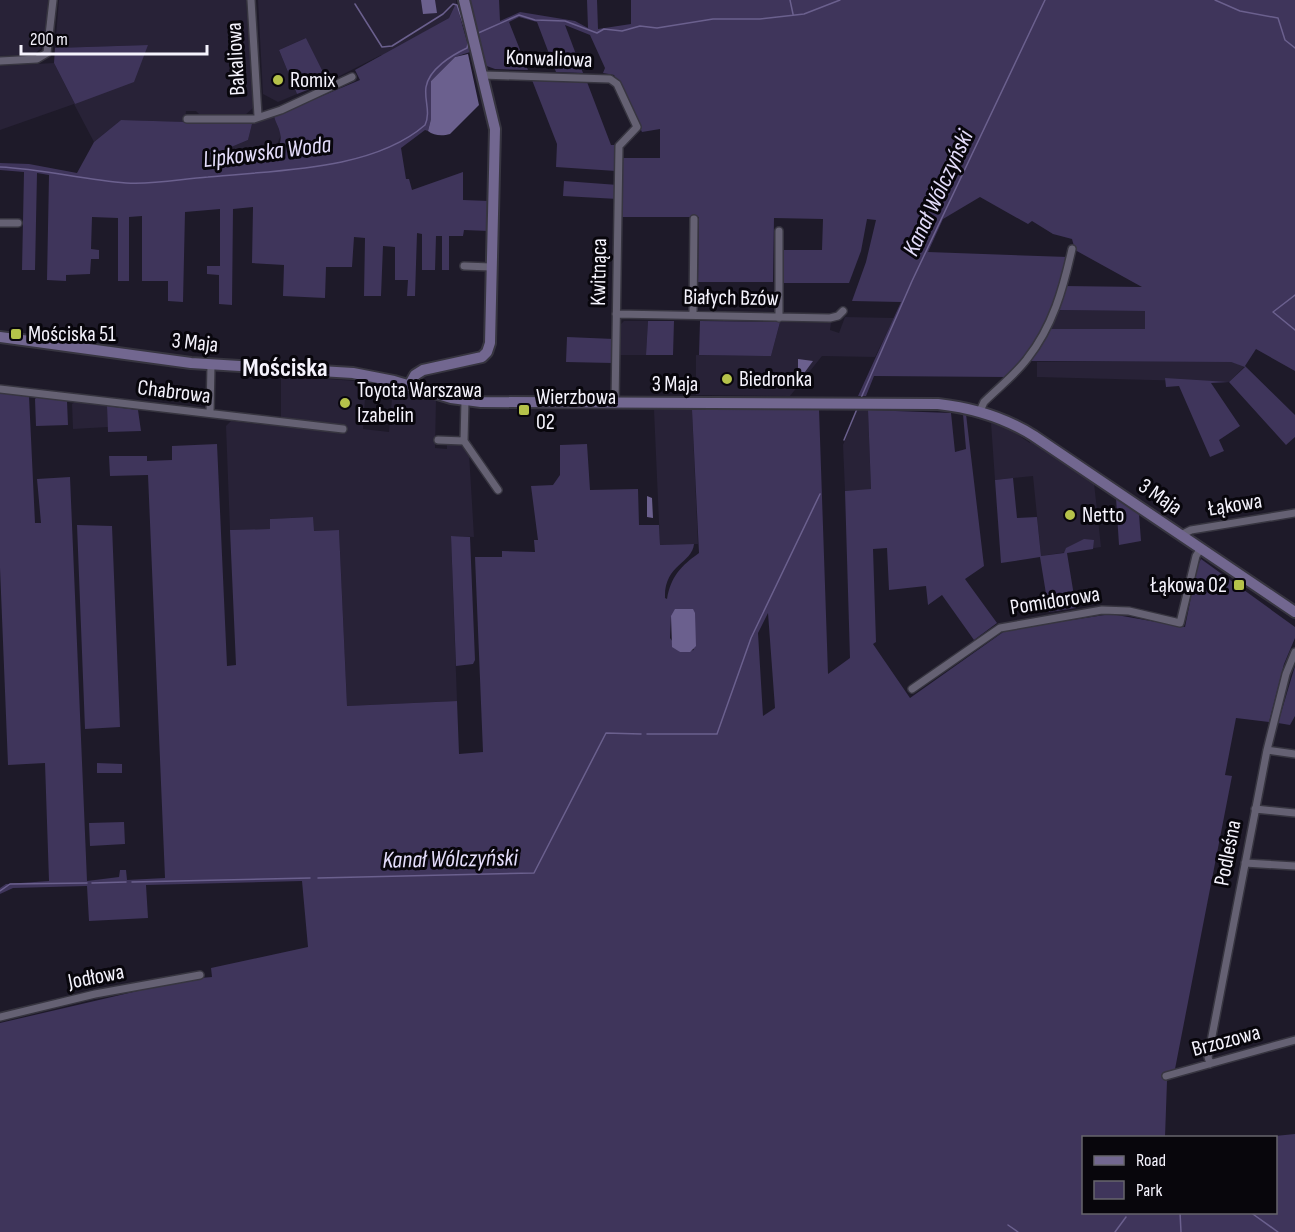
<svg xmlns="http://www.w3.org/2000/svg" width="1295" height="1232" viewBox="0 0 1295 1232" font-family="'Sofia Sans Condensed',sans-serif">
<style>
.built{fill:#282237}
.green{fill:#3f355b;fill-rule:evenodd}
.water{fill:#6b608e}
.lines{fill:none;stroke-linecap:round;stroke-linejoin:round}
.stream{stroke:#6b608e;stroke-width:1.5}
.street-casing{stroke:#373540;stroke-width:10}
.secondary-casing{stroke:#373540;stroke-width:14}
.street{stroke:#656173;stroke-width:7}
.secondary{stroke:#726790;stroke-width:10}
.poi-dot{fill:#b5c24a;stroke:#08060c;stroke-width:2}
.labels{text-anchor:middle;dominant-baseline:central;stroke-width:6;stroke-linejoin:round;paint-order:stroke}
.street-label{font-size:22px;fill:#f5f3fd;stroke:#08060c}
.poi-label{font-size:22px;fill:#f5f3fd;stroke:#08060c;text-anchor:start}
.water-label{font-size:24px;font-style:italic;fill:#e4ddfb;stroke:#08060c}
.quarter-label{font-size:26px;font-weight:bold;fill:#f5f3fd;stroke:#08060c}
</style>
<rect width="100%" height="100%" fill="#1e1a29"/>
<!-- built -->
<path class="built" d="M0,0H48L45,44L35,54L0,56Z
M59,0H246L253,108L245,115L199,114L196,111H186L185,122L121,120L94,142L74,104L0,130V66L54,63L75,104L148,45L55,48Z
M258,0H456V3L449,18L383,56L381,55L328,82L306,38L279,50L297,94L278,102L263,94Z
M274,116L281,135L273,154L220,166L213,162L212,156L217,153L248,140L252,124Z
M1058,310L1145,311V330L1050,329Z
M845,317L894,318L875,357L822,356L790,396L696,395V355L771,356L780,322L831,323L830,330L839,333Z
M624,321H648L646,355H620L621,324Z
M1037,362H1231L1245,366L1229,382L1037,377Z
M281,375L366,382L363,429L389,432L393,387L436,400L435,448L447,449V443L464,445L469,453L474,537L451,536L457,701L347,706L339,530L313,531V517L270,519L271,529L230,530L226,426L231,421L265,425V422L281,419Z
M75,402L107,406L108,427L73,429L72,404Z
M654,410H692L698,544L660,545Z
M857,410H868L871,490L845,491L843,445Z
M991,423L1008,428L1030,443V441L1094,483L1101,547L1041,556L1033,476L995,480Z"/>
<!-- green -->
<path class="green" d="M470,0H499L500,21L520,12L575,21L588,28L587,0H597L598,29L631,24V0H1295V371L1256,349L1245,366L1295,415V437L1286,445L1229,382L1211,383L1240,426L1219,440L1224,451L1210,457L1179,386L1166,387L1165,378L1229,382L1245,367L1231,362L1029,361L1050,329H1145V311L1058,310L1064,286L1142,287L1075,250L1072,239L1053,234L1032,221L1028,224L980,197L943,219L928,252L1068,257C1057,303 1041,344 1005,377L874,376L866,396H858L901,302L852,301L866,262L876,220L867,219L861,251L849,283H783V250H822L823,219L774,218L773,282H698L699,217H622L623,158H660V129L642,132L614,75L603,73L605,68L590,35L565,25L583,73L556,72L537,22L519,17L509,22L528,70L495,69L484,65Z
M456,3L470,52L455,57L431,81V119L428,131L425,130L401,148L406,179H409L412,190L463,172V200L489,201V231L464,230L463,236H449V270H442V236H436L435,270H422V234L417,233L415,296H407L408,280H395V247L383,246L381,296H364L365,238L354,237L352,267H326L325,298L283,296L284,265L252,263L253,207L233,209L232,305L219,304V275L207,274V266H220V209L185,212L183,302L168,301V281H142V216L129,217V281H118V218L92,217L91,249L99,250V259H91L90,274L66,275V281L47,280L49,175L37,173L35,270H22L24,172L0,170V163L29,164L77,173L94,142L121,120L252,124L248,140L217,153L212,156L213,162L220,166C238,164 287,160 280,133C279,127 275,122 274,116L360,80L355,70L449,18Z
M306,38L328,82L297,94L279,50Z
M148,45L134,82L75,104L54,63L55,48Z
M532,80L587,82L611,145H615L616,171L556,167L557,144Z
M564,181L618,185V199L563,196Z
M648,321H674L673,355H646Z
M700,321L780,322L771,356L699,355Z
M567,337L614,339L613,363L566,362Z
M0,392L29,396L35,523H41L37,479L70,477L87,881L119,877L120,870H126L127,880L165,878L148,475L110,476L109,456H147V461L172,460V446L217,444L227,666L236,665L230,530L270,529V519L313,517L314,531L339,530L347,706L457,701L459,754L483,752L475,557H502V551L535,552L534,540H538L531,486L553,485L560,475V445L587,444L590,490L638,489L639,525H659L660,545L694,544C692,564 664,564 665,598L667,599C671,576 681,566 699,553L692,410L819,409L828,674L850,658L845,491L871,489L868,410L951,413L955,452L966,449L963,414H966L984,566L965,579L997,623L974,640L942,595L928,605L926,586L889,590L887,548L873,549L876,642L873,644L910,698L1006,630L1111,614L1185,627L1197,567L1201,559L1295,627V638L1284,664L1269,722L1236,718L1225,775L1232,776L1175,1069L1164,1073L1167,1081L1165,1137L1084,1138V1212H1276V1138L1266,1137L1295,1134V1232H0V1023L189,979L212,977L211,968L308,947L302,881L146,885L148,918L89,921L87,886L13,888L0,894V888L6,884L49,881L45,763L8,765L0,568ZM768,613L775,708L763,716L758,633ZM671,616L694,650L680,652L670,638Z
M37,397L67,401L68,425L36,426L35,399Z
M107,406L138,410L141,431L108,432Z
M1013,478L1017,518L1037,517L1041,556L1064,553L1066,548L1084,539L1094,540L1093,549L1067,553L1076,608L1049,612L1040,557L1001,563L995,480Z
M1116,498L1139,514L1141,541L1119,545Z
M77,525L112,526L120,727L85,729Z
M451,536L470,537L475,660L473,664L456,666Z
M1295,666V716L1290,725L1278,723Z
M97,763L122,764V773H97Z
M124,822L125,844L90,846L89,823Z"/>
<!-- water -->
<path class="water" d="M421,0H435L437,13L423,14Z
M468,54L479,105L450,134C443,136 434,136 428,131L431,119V81L455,57Z
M798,359L813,361L802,376L798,374Z
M647,496L652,498L653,518L647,517Z
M675,609H693L695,613L696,646L690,652H680L672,647L671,616Z"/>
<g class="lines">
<!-- stream -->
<path class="stream" d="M790,0L793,14
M1215,0L1240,11L1278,18L1285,40L1295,48
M355,4L382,47L392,46L443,14L453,4L457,5L467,35
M476,34L519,15L535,20L565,21L597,33L604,29L622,31L640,26L657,28L713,19H760L804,14L840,0
M0,167C43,169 84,180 126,183C153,185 181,179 208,177C276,170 372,171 425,125C431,112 424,100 426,87C429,69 452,55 467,48L469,40
M1295,295L1273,312L1295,330
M861,398L912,281L1045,0
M844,440L857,409
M647,734H717L751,638L820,494
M318,878L534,873L606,733L641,734
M132,882L310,878
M92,883L126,882
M0,891L10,884L87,883
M1180,1212L1181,1232
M1250,1212L1278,1232
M1008,1225L1018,1232
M1115,1232L1126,1217"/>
<defs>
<path id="street" d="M251,0L258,116
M0,61L37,59L47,53L53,0
M482,75L610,79L617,84L637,127L619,146L615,404
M187,119H254L281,110L352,77
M0,223H18
M464,266L491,267
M616,314L830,318L838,316L843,311
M693,315L694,219
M779,318V231
M0,389L343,429
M465,401L464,441L498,490
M980,411L984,402C998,388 1015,375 1027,359C1053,326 1063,289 1072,249
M210,413L211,365
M438,440L464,441
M1181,535L1191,530L1295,513
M912,689L1000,628L1102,610L1129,611L1180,623L1196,556L1201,548
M1267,750L1295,754
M1255,809L1295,813
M1245,863L1295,866
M0,1017L95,994L200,975
M1210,1064L1208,1057L1267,750L1286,674L1295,652
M1166,1076L1295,1040"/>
<path id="secondary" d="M0,337L191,363L353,373L394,381L451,398L481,402L938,404C974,408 1004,417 1034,436L1295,612
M409,386L415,375L423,370L482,357L487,352L490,343L495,129L464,0"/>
</defs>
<!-- street casing -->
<use href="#street" class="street-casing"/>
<!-- secondary casing -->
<use href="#secondary" class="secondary-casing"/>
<!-- street -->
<use href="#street" class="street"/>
<!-- secondary -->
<use href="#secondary" class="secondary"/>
</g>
<!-- markers -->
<g class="poi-dot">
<circle cx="278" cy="80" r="6"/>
<rect x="10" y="328" width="12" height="12" rx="3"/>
<circle cx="727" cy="379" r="6"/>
<circle cx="345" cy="403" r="6"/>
<rect x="518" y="404" width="12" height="12" rx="3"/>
<circle cx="1070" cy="515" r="6"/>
<rect x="1233" y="579" width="12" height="12" rx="3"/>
</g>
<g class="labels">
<!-- street labels -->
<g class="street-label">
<text transform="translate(236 59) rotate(-93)">Bakaliowa</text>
<text transform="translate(549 59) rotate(2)">Konwaliowa</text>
<text transform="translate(599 272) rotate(-89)">Kwitnąca</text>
<text transform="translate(731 298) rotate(1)">Białych Bzów</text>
<text transform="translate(195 343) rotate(6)">3 Maja</text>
<text x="675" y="384">3 Maja</text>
<text transform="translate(174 392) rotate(7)">Chabrowa</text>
<text transform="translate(1160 497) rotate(34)">3 Maja</text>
<text transform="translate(1235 505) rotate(-9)">Łąkowa</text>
<text transform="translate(1055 601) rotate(-9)">Pomidorowa</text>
<text transform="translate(1228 853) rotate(-79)">Podleśna</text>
<text transform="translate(96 977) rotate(-11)">Jodłowa</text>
<text transform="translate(1226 1041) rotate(-15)">Brzozowa</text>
</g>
<!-- poi labels -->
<g class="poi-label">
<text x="290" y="80">Romix</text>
<text x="28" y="334">Mościska 51</text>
<text x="739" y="379">Biedronka</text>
<text x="357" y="390">Toyota Warszawa<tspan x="357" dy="25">Izabelin</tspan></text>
<text x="536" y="397">Wierzbowa<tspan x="536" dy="25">02</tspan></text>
<text x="1082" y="515">Netto</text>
<text x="1227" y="585" text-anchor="end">Łąkowa 02</text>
</g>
<!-- water labels -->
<g class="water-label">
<text transform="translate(267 152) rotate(-7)">Lipkowska Woda</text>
<text transform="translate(938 193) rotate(-65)">Kanał Wólczyński</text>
<text transform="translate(450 859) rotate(-1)">Kanał Wólczyński</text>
</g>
<!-- quarter labels -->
<g class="quarter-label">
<text x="285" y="368">Mościska</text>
</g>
</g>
<!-- legend -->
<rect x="1082" y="1136" width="195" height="78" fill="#08060c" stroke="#67656c" stroke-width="1.5"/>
<rect x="1094" y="1156" width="30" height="9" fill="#726790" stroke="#67656c" stroke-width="1.5"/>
<text x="1136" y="1166" font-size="18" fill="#f5f3fd">Road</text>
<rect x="1094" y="1181" width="30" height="18" fill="#3f355b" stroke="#67656c" stroke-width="1.5"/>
<text x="1136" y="1196" font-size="18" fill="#f5f3fd">Park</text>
<!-- scale -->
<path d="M21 45v9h186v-9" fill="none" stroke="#f5f3fd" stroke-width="3"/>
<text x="30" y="45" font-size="18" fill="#f5f3fd" stroke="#08060c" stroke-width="4.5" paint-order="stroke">200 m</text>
</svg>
